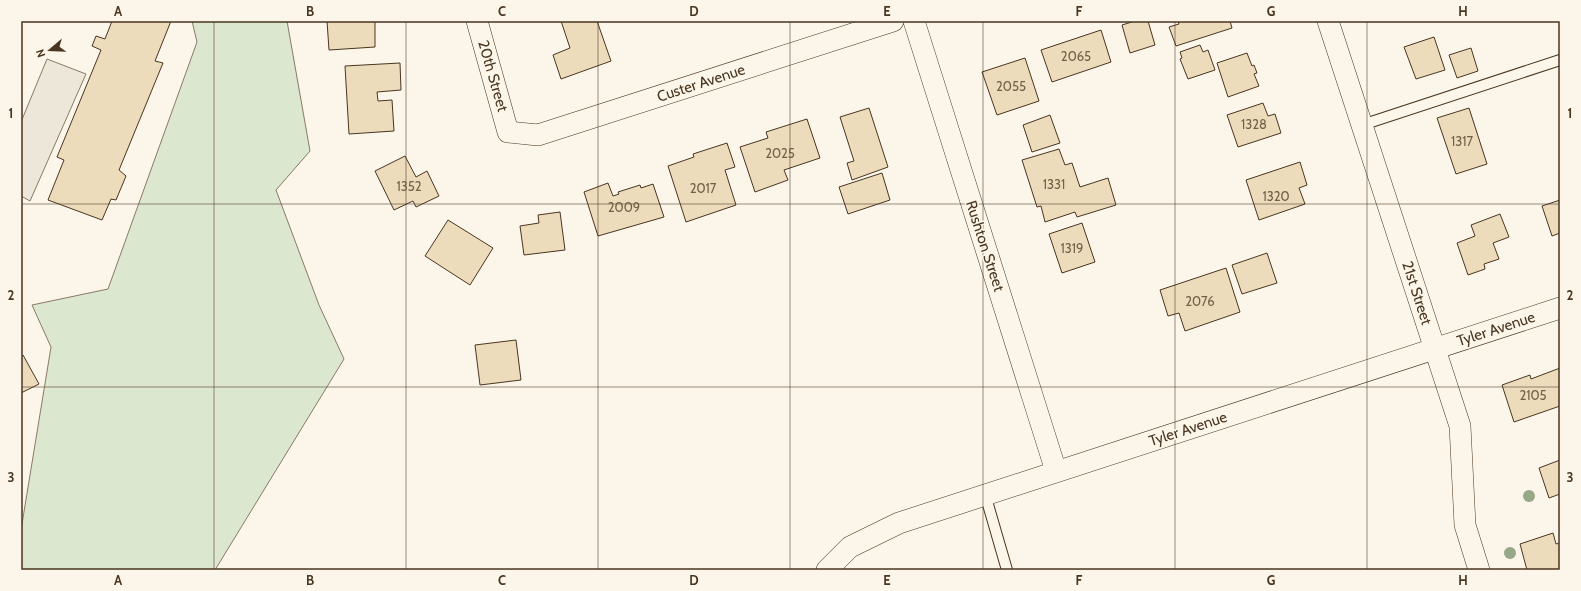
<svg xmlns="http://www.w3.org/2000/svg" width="1581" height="591" viewBox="0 0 1581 591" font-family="Cabin,sans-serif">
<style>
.green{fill:#dce7d0;stroke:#887966}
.parking{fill:#ede7d9;stroke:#887966}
.building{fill:#ecdcbc;stroke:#4a3520}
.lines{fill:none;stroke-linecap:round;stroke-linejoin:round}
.service-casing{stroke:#4a3520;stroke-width:12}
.minor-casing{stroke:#4a3520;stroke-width:22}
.service{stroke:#fbf6e9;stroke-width:10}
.minor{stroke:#fbf6e9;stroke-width:21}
.tree{fill:#96a887}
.grid{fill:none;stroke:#4a3520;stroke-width:1;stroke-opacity:0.55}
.labels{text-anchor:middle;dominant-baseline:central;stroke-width:3;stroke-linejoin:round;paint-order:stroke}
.number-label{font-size:13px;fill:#725f47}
.street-label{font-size:15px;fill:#4a3520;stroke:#fbf6e9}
.neatline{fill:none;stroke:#4a3520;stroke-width:1.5}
.grid-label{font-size:13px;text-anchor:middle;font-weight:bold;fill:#4a3520}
</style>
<rect width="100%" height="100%" fill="#fbf6e9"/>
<!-- green -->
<path class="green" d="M192,21H287L310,151L276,190L319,305L344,359L215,570H21V530L51,347L32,305L108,289L197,42Z"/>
<!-- parking -->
<path class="parking" d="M47,59L86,74L30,201L21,196V122Z"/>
<!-- building -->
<path class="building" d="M112,21H171L155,61L163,63L119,170L126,176L116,200L111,199L102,220L48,200L64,160L57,157L101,50L92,46L96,36L105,39Z
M327,21H375V47L329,50Z
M561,21H597L611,61L561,79L553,55L570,48Z
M1135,21H1148L1155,45L1130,53L1122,25Z
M1178,21H1230L1232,28L1176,46L1169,27L1179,24Z
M1101,30L1111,62L1052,82L1041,50Z
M1434,37L1445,70L1416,79L1404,47Z
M1200,45L1203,52L1208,50L1215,70L1188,79L1180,59L1182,58L1180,52Z
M1471,48L1478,71L1457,78L1449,55Z
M1247,53L1252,66L1254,65L1257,73L1254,74L1259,86L1228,97L1217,63Z
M1025,58L1039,101L997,115L982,72Z
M400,63L401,90L377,92L378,101L392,100L394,131L349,134L345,66Z
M1263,103L1268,116L1275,114L1281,133L1238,147L1227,115Z
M869,108L888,167L852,180L847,163L854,161L840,117Z
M1469,108L1487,164L1456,174L1437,118Z
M1050,115L1060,143L1032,152L1023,125Z
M807,119L820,158L784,170L788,180L755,192L740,147L768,138L766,132Z
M727,143L735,167L725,170L736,205L686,222L668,166L694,157L693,154Z
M1059,149L1065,165L1072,163L1080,187L1108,178L1116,205L1077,217L1075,212L1045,222L1041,206L1037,207L1022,160Z
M405,156L416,177L427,171L439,196L416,207L413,201L394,210L375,171Z
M1300,162L1307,185L1299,188L1305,204L1259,220L1246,180Z
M882,173L890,200L848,214L839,187Z
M608,183L613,196L619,194L618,192L640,185L641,188L653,184L664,217L598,236L584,192Z
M1560,200V233L1552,236L1542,206Z
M560,212L565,250L524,255L520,226L539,223L538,215Z
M1500,214L1509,237L1493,243L1499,259L1484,264L1485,269L1468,275L1457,243L1475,236L1471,225Z
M448,220L493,248L470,285L425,256Z
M1082,223L1095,262L1062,273L1049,234Z
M1267,253L1277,283L1242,294L1232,265Z
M1226,268L1240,312L1185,331L1179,313L1168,316L1160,290Z
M516,340L521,380L480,385L475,345Z
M23,355L39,384L21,393V356Z
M1560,368V406L1514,422L1502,385L1530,375L1531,379Z
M1560,460V494L1549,498L1539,468Z
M1553,533L1556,544L1560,543V570H1527L1520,544Z"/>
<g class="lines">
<defs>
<path id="service" d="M1362,125L1560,60
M985,494L1007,570"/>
<path id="minor" d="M477,21L508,132L538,135L893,21
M914,21L1056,471
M1328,21L1460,426L1465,525L1479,570
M827,570L850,547L899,523L1560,308"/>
</defs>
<!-- service casing -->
<use href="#service" class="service-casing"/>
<!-- minor casing -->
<use href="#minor" class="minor-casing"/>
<!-- service -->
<use href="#service" class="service"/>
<!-- minor -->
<use href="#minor" class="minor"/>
</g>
<!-- trees -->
<g class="tree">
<circle cx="1529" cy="496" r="6"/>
<circle cx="1510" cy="553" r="6"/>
</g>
<!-- grid -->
<path class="grid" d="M214,21V570M406,21V570M598,21V570M790,21V570M983,21V570M1175,21V570M1367,21V570M21,204H1560M21,387H1560"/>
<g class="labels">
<!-- number labels -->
<g class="number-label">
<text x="1076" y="56">2065</text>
<text x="1011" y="86">2055</text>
<text x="1254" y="124">1328</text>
<text x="1462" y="141">1317</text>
<text x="780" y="153">2025</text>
<text x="1054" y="184">1331</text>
<text x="409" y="186">1352</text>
<text x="703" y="188">2017</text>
<text x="1276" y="196">1320</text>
<text x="624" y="207">2009</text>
<text x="1072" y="248">1319</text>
<text x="1200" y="301">2076</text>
<text x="1533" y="395">2105</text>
</g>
<!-- street labels -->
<g class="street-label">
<text transform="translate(493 76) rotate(74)">20th Street</text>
<text transform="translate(701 83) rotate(-18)">Custer Avenue</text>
<text transform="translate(985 246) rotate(72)">Rushton Street</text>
<text transform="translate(1417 293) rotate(72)">21st Street</text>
<text transform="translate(1496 329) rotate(-18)">Tyler Avenue</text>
<text transform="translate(1188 429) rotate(-18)">Tyler Avenue</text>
</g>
</g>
<!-- border -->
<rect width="1581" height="591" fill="none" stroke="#fbf6e9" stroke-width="44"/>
<!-- north arrow -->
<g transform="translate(50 50) rotate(251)" stroke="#fbf6e9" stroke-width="3" paint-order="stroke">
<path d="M0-3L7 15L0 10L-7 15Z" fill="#4a3520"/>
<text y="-6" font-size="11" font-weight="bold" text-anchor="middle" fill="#4a3520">N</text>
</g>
<rect x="22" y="22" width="1537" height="547" class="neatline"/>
<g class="grid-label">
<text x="118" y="16">A</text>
<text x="310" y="16">B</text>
<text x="502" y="16">C</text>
<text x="694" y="16">D</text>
<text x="887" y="16">E</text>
<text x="1079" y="16">F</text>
<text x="1271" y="16">G</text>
<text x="1463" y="16">H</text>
<text x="11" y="118">1</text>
<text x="1570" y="118">1</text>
<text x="11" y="300">2</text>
<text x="1570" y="300">2</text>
<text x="11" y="482">3</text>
<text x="1570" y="482">3</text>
<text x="118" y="585">A</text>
<text x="310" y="585">B</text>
<text x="502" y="585">C</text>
<text x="694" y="585">D</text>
<text x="887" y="585">E</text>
<text x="1079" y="585">F</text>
<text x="1271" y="585">G</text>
<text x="1463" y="585">H</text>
</g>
</svg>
